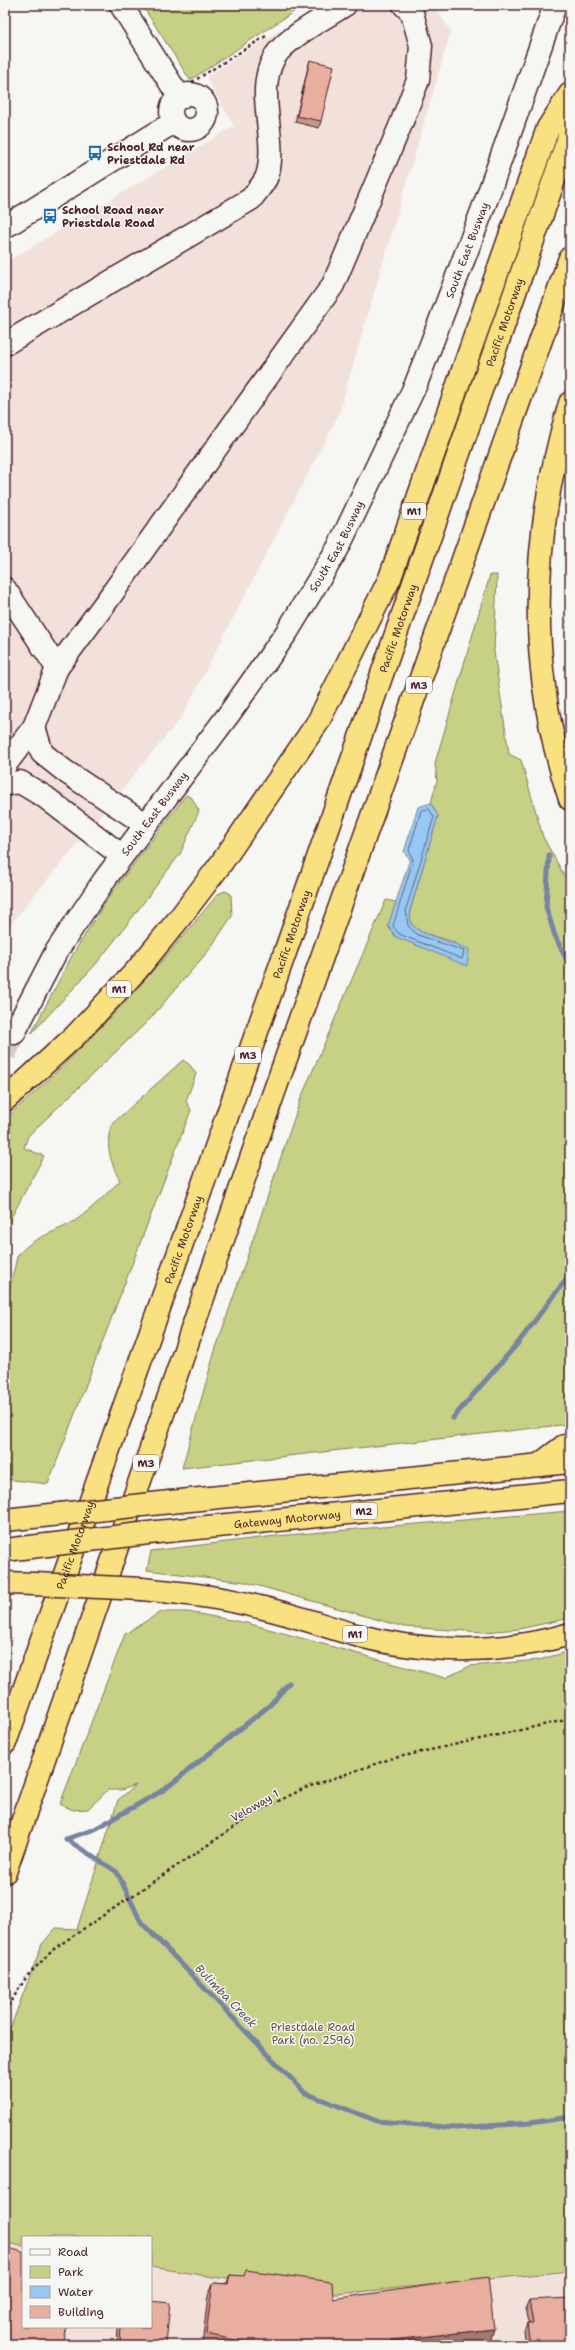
<svg xmlns="http://www.w3.org/2000/svg" width="575" height="2350" viewBox="0 0 575 2350" font-family="'Shantell Sans',sans-serif">
<style>
.built{fill:#f2e1da}
.green{fill:#c7d185;stroke:#887858}
.water{fill:#95c8f2;stroke:#7784a2}
.lines{fill:none;stroke-linecap:round;stroke-linejoin:round}
.shore{stroke:#68637b;stroke-width:1}
.stream{stroke:#7784a2;stroke-width:5}
.minor-tunnel{stroke:#d4cbca;stroke-width:22;stroke-dasharray:22 11;stroke-linecap:butt}
.minor-casing{stroke:#4a1f2b;stroke-width:25}
.highway-casing{stroke:#4a1f2b;stroke-width:25}
.path{stroke:#4a1f2b;stroke-width:2.5;stroke-dasharray:3 3;stroke-linecap:butt}
.minor{stroke:#f6f6f2;stroke-width:22}
.highway{stroke:#f9e181;stroke-width:22}
.highway-bridge-casing{stroke:#4a1f2b;stroke-width:25;stroke-linecap:butt}
.highway-bridge{stroke:#f9e181;stroke-width:22}
.wall{fill:#c8968a;stroke:#4a1f2b}
.shaded-wall{fill:#a27a71;stroke:#4a1f2b}
.building{fill:#e8afa1;stroke:#4a1f2b}
.labels{text-anchor:middle;dominant-baseline:central;stroke-width:3;stroke-linejoin:round;paint-order:stroke}
.shield{fill:#f6f6f2;stroke:#7e6067;stroke-width:1}
.shield-label{font-size:10px;font-weight:bold;fill:#4a1f2b}
.poi-label{font-size:11px;font-weight:bold;fill:#4a1f2b;stroke:#f6f6f2;text-anchor:start}
.street-label{font-size:11px;fill:#4a1f2b;stroke:#f6f6f2}
.park-label{font-size:11px;fill:#694c42;stroke:#f6f6f2}
.water-label{font-size:12px;font-style:italic;fill:#605267;stroke:#f6f6f2}
</style>
<rect width="100%" height="100%" fill="#f6f6f2"/>
<filter id="ink" filterUnits="userSpaceOnUse"><feTurbulence type="fractalNoise" baseFrequency=".025" numOctaves="2"/><feDisplacementMap in="SourceGraphic" scale="8" xChannelSelector="R" yChannelSelector="G"/><feConvolveMatrix kernelMatrix="1 2 1 2 8 2 1 2 1" color-interpolation-filters="sRGB"/></filter>
<g filter="url(#ink)">
<!-- built -->
<path class="built" d="M320,5H433L451,31L338,416L181,718L5,931V263L234,126L206,77Z
M5,2243L23,2246V2327H151V2267L327,2295L570,2271V2345H5Z"/>
<!-- green -->
<path class="green" d="M142,5H304L190,80Z
M490,575H497L494,652L509,754L521,760L543,837L570,886V1424L182,1468L214,1354L301,1098L386,900L396,902L388,926L396,937L467,965L454,942L421,932L411,924L410,911L438,816L431,803L437,781L435,763Z
M186,795L192,798L199,811L180,854L122,931L96,964L31,1034L73,954L110,895Z
M225,891L231,894L232,916L209,950L150,1019L28,1136L24,1148L44,1156L5,1229V1119C83,1051 153,974 218,894Z
M183,1060L190,1065L196,1074L186,1101L191,1110L48,1484L5,1479V1309L17,1257C31,1236 60,1232 79,1218C94,1207 107,1193 120,1181C111,1163 104,1144 112,1124Z
M570,1511V1618L519,1629L484,1632L404,1627L245,1582L147,1570L151,1551L276,1536Z
M161,1612H188L247,1623L445,1678L470,1666L539,1660L570,1651V2271L327,2295L151,2267V2237H23V2246L5,2243V2042L42,1944L56,1928L77,1929L118,1800L136,1785L121,1790H108L88,1809L73,1810L60,1804L125,1634Z"/>
<!-- water -->
<path class="water" d="M431,803L438,816L410,910L411,924L421,932L469,949L467,966L396,937L388,926L410,859L404,852L418,807Z"/>
<g class="lines">
<!-- shore -->
<path class="shore" d="M429,809L434,817L406,909L408,926L418,935L464,951L462,959L399,934L393,926L413,860L409,850L421,811Z"/>
<!-- stream -->
<path class="stream" d="M549,855L546,907L555,936L570,967
M453,1418L518,1343L570,1274
M66,1839L117,1872L141,1922L305,2093L377,2121L456,2128L530,2123L570,2117
M66,1839L95,1829L165,1789L270,1705L289,1683"/>
<!-- minor-tunnel -->
<path class="minor-tunnel" d="M5,1055L14,1033"/>
<defs>
<g id="minor">
<path d="M121,5L180,98"/>
<circle cx="189" cy="112" r="18"/>
<path d="M5,227L174,122"/>
<path d="M5,344L251,199C256,192 264,184 267,176C279,138 254,94 274,58C284,39 326,17 345,5"/>
<path d="M5,589L57,668L34,727L5,765"/>
<path d="M57,668L106,602L333,285L401,124L418,80L421,46L412,13L404,5"/>
<path d="M34,727L42,753L66,772L145,824"/>
<path d="M5,784L20,782L45,797L122,856"/>
<path id="s1" d="M14,1033L56,952L105,879L229,714L287,632L338,548L416,384L487,198L555,5"/>
</g>
<g id="highway">
<path d="M570,403C530,536 526,667 570,799"/>
<path d="M5,1100L75,1036L136,971L178,920L220,865L318,722L390,578L548,128L570,94"/>
<path d="M539,1465L564,1446H570"/>
<path d="M170,1502L570,1462"/>
<path d="M5,1520L60,1514"/>
<path id="s2" d="M157,1532L570,1491"/>
<path d="M5,1550L47,1545"/>
<path d="M5,1583L35,1584"/>
<path d="M142,1589C182,1593 221,1597 259,1607C291,1614 321,1625 352,1634C425,1654 497,1655 570,1634"/>
<path id="s3" d="M5,1743L288,944L568,140L570,124"/>
<path d="M5,1872L267,1112L570,258"/>
</g>
</defs>
<!-- minor casing -->
<use href="#minor" class="minor-casing"/>
<!-- highway casing -->
<use href="#highway" class="highway-casing"/>
<!-- path -->
<path class="path" d="M192,82L266,36
M570,536L568,623L570,648
M5,2011L27,1976L55,1948L258,1811L305,1788L390,1759L570,1719"/>
<!-- minor -->
<use href="#minor" class="minor"/>
<!-- highway -->
<use href="#highway" class="highway"/>
<defs>
<path id="highway-bridge" d="M60,1514L170,1502
M47,1545L157,1532
M35,1584L142,1589"/>
</defs>
<!-- highway-bridge casing -->
<use href="#highway-bridge" class="highway-bridge-casing"/>
<!-- highway-bridge -->
<use href="#highway-bridge" class="highway-bridge"/>
</g>
<!-- wall -->
<path class="wall" d="M310,60L321,121L319,128L295,122L308,67Z
M230,2275L333,2299L490,2342L461,2345H202L208,2296L213,2283L227,2284Z
M529,2300L570,2345H526L524,2331L527,2323H529L526,2308Z
M118,2327H151L166,2345H117Z"/>
<!-- shaded-wall -->
<path class="shaded-wall" d="M494,2329L490,2342L461,2345H391L392,2340Z"/>
<!-- building -->
<path class="building" d="M310,60L334,66L321,121L297,116Z
M5,2247L23,2252V2327H67L63,2345H5Z
M246,2270L332,2282L333,2299L488,2277L494,2329L392,2340L393,2345H335L326,2344V2345H260L206,2334L213,2283L228,2284L230,2275L244,2276Z
M570,2298V2345H530L527,2323H533L529,2300Z
M151,2301L170,2303L166,2345H120L121,2327H151Z"/>
</g>
<!-- icons -->
<defs>
<symbol id="bus-bare" viewBox="-9 -9 18 18"><path d="M-5-6H5V4H4V6H2V4H-2V6H-4V4H-5ZM-3.5-4V0h7V-4ZM-3.5 1.2v1.5H-2V1.2ZM2 1.2v1.5H3.5V1.2Z" fill="#1f6fb2" stroke="#f6f6f2" stroke-width="2.5" paint-order="stroke"/></symbol>
</defs>
<g fill-rule="evenodd">
<use href="#bus-bare" x="84" y="142" width="22" height="22"/>
<use href="#bus-bare" x="39" y="205" width="22" height="22"/>
</g>
<g class="labels">
<!-- shield labels -->
<g class="shield">
<rect x="402" y="503" width="24" height="16" rx="3"/>
<rect x="406" y="677" width="26" height="16" rx="3"/>
<rect x="107" y="981" width="24" height="16" rx="3"/>
<rect x="235" y="1047" width="26" height="16" rx="3"/>
<rect x="133" y="1455" width="26" height="16" rx="3"/>
<rect x="351" y="1503" width="26" height="16" rx="3"/>
<rect x="343" y="1626" width="24" height="16" rx="3"/>
</g>
<g class="shield-label">
<text x="414" y="511">M1</text>
<text x="419" y="685">M3</text>
<text x="119" y="989">M1</text>
<text x="248" y="1055">M3</text>
<text x="146" y="1463">M3</text>
<text x="364" y="1511">M2</text>
<text x="355" y="1634">M1</text>
</g>
<!-- poi labels -->
<g class="poi-label">
<text x="107" y="147">School Rd near<tspan x="107" dy="13">Priestdale Rd</tspan></text>
<text x="62" y="210">School Road near<tspan x="62" dy="13">Priestdale Road</tspan></text>
</g>
<!-- street labels -->
<g class="street-label">
<text stroke="none"><textPath href="#s1" startOffset="909">South East Busway</textPath></text>
<text stroke="none"><textPath href="#s3" startOffset="1506">Pacific Motorway</textPath></text>
<text stroke="none"><textPath href="#s1" startOffset="585">South East Busway</textPath></text>
<text stroke="none"><textPath href="#s3" startOffset="1182">Pacific Motorway</textPath></text>
<text stroke="none"><textPath href="#s1" startOffset="261">South East Busway</textPath></text>
<text stroke="none"><textPath href="#s3" startOffset="858">Pacific Motorway</textPath></text>
<text stroke="none"><textPath href="#s3" startOffset="534">Pacific Motorway</textPath></text>
<text stroke="none"><textPath href="#s2" startOffset="131">Gateway Motorway</textPath></text>
<text stroke="none"><textPath href="#s3" startOffset="210">Pacific Motorway</textPath></text>
<text transform="translate(255 1806) rotate(-30)">Veloway 1</text>
</g>
<!-- park labels -->
<g class="park-label">
<text x="313" y="2027">Priestdale Road<tspan x="313" dy="13">Park (no. 2596)</tspan></text>
</g>
<!-- water labels -->
<g class="water-label">
<text transform="translate(226 1996) rotate(46)">Bulimba Creek</text>
</g>
</g>
<!-- margin -->
<rect width="575" height="2350" fill="none" stroke="#f6f6f2" stroke-width="20"/>
<rect x="10" y="10" width="555" height="2330" fill="none" stroke="#4a1f2b" stroke-width="1.5" filter="url(#ink)"/>
<!-- legend -->
<rect x="22" y="2236" width="130" height="92" fill="#f6f6f2" stroke="#b1a0a2"/>
<rect x="30" y="2249" width="20" height="6" fill="#f6f6f2" stroke="#b1a0a2"/>
<text x="58" y="2256" font-size="12" fill="#4a1f2b">Road</text>
<rect x="30" y="2266" width="20" height="12" fill="#c7d185" stroke="#b1a0a2"/>
<text x="58" y="2276" font-size="12" fill="#4a1f2b">Park</text>
<rect x="30" y="2286" width="20" height="12" fill="#95c8f2" stroke="#b1a0a2"/>
<text x="58" y="2296" font-size="12" fill="#4a1f2b">Water</text>
<rect x="30" y="2306" width="20" height="12" fill="#e8afa1" stroke="#b1a0a2"/>
<text x="58" y="2316" font-size="12" fill="#4a1f2b">Building</text>
</svg>
